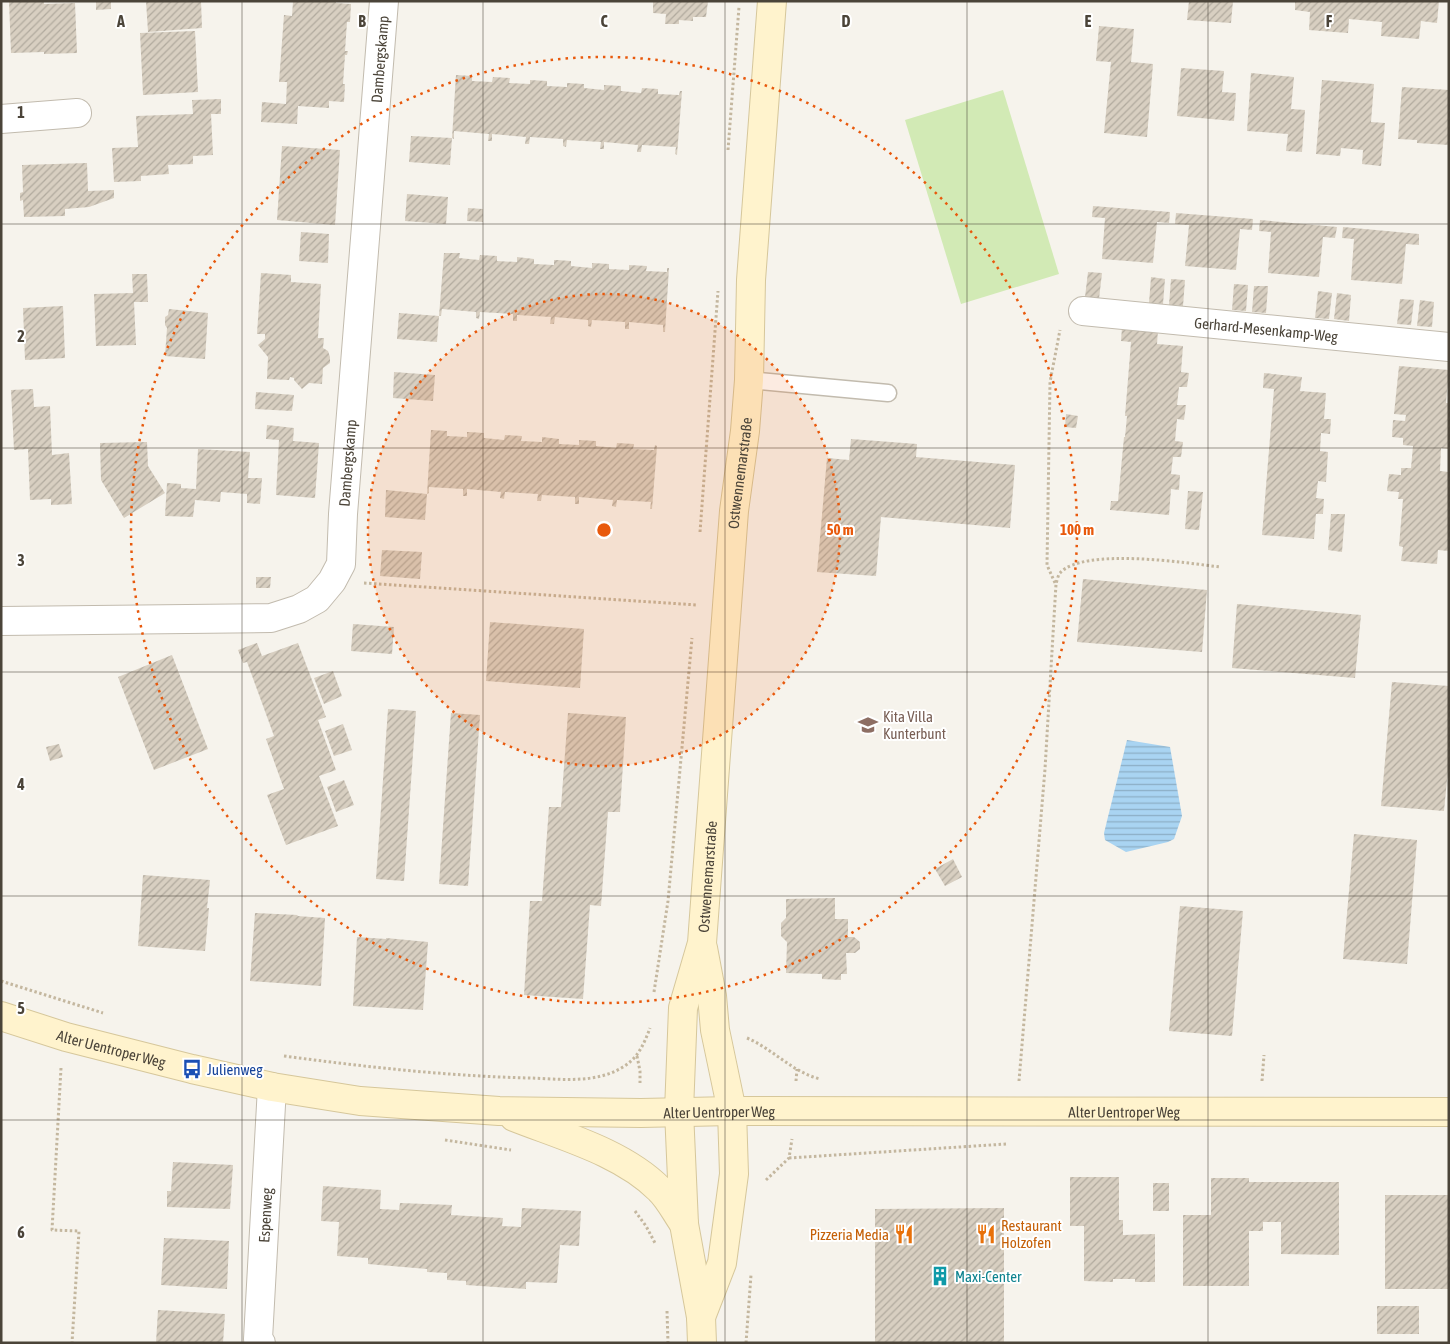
<svg xmlns="http://www.w3.org/2000/svg" width="1450" height="1344" viewBox="0 0 1450 1344" font-family="'Asap Condensed',sans-serif">
<style>
.green{fill:#d2eab5}
.water{fill:url(#water-rules)}
.building{fill:url(#building-hatch)}
.lines{fill:none;stroke-linecap:round;stroke-linejoin:round}
.lane-casing{stroke:#c2bbae;stroke-width:19}
.street-casing{stroke:#c2bbae;stroke-width:30}
.secondary-casing{stroke:#d6c79b;stroke-width:30}
.path{stroke:#c4b79f;stroke-width:3;stroke-dasharray:2.5 2.5;stroke-linecap:butt}
.lane{stroke:#fff;stroke-width:16}
.street{stroke:#fff;stroke-width:28}
.secondary{stroke:#fff3cd;stroke-width:28}
.grid{fill:none;stroke:#4b4439;stroke-width:1;stroke-opacity:0.55}
.ring{fill:none;stroke:#e8590c;stroke-width:2.5;stroke-dasharray:2.5 5}
.labels{text-anchor:middle;dominant-baseline:central;stroke-width:4;stroke-linejoin:round;paint-order:stroke}
.street-label{font-size:15px;fill:#4b4439;stroke:#fff}
.education-label{font-size:15px;fill:#785e54;stroke:#fff;text-anchor:start}
.transit-label{font-size:15px;fill:#164399;stroke:#fff;text-anchor:start}
.food-label{font-size:15px;fill:#c56008;stroke:#fff;text-anchor:start}
.culture-label{font-size:15px;fill:#0d838f;stroke:#fff;text-anchor:start}
.grid-label{font-size:16px;text-anchor:middle;font-weight:bold;fill:#4b4439;stroke:#fff;stroke-width:4;stroke-linejoin:round;paint-order:stroke}
.centre{fill:#e8590c;stroke:#fff;stroke-width:2.5}
.ring-label{font-size:15px;text-anchor:middle;font-weight:bold;fill:#e8590c;stroke:#fff;stroke-width:4;stroke-linejoin:round;paint-order:stroke}
</style>
<defs>
<pattern id="water-rules" width="6" height="5" patternUnits="userSpaceOnUse" patternTransform="scale(1.25)"><rect width="6" height="5" fill="#a9d4f2"/><path d="M0 2.5h6" fill="none" stroke="#8caec5"/></pattern>
<pattern id="building-hatch" width="6" height="6" patternUnits="userSpaceOnUse" patternTransform="scale(1.25)"><rect width="6" height="6" fill="#d8cfc1"/><path d="M-1 1l2-2M0 6l6-6M5 7l2-2" fill="none" stroke="#b1aa9e"/></pattern>
</defs>
<rect width="100%" height="100%" fill="#f6f3ec"/>
<!-- green -->
<path class="green" d="M1003,90L1059,274L961,304L905,120Z"/>
<!-- water -->
<path class="water" d="M1127,740L1170,747L1182,816L1174,839L1168,842L1126,852L1105,840L1104,833Z"/>
<!-- building -->
<path class="building" d="M9,1H44V4L75,3L77,53L44,54V52L11,53Z
M96,1H111V9L96,10Z
M146,1H201L202,28L148,32Z
M293,1H336V3L351,4L350,22H347L345,51H348L347,55H345L343,84H345L344,102L329,101V108L298,106L297,124L261,122L262,102L286,104L287,82H279L284,15L292,16Z
M653,1H708L706,17H693V21L679,20V24H665L666,14L653,13Z
M1189,1H1233L1231,23L1187,20Z
M1295,1H1439L1437,23L1421,21L1419,39L1381,36L1382,22L1349,19L1348,33L1309,30L1310,12L1295,10Z
M1099,26L1134,29L1131,62L1153,64L1147,137L1104,133L1111,62L1096,61Z
M195,31L198,92L143,95L140,33Z
M1181,68L1224,71L1222,92L1236,93L1234,121L1177,116Z
M1251,73L1294,77L1291,109L1305,110L1302,152L1286,151L1288,134L1247,131Z
M456,75L472,76V81L492,82L493,77L510,78L509,83L530,84V80L547,81V86L567,87V83L584,84V88L604,90V85L621,86V91L641,93L642,88L658,89V94L679,95L680,91H682L677,155L675,154L676,147L642,145L641,152H637L638,145L604,142V149H600L601,142L567,140L566,147L563,146V139L530,137L529,144H525L526,137L492,134V141H488L489,134L454,131V139L452,138L450,165L409,162L411,136L452,138Z
M1322,80L1374,84L1371,122L1385,123L1381,166L1362,164L1363,150L1341,148L1340,156L1316,154Z
M1402,87L1449,90V145L1417,143V140L1398,139Z
M221,99V114H211L213,155L193,156V164L168,165L169,174L141,176V181L114,182L112,148L138,147L136,116L193,114L192,100Z
M282,146L340,150L335,225L277,220Z
M87,163L88,191L114,190V198L89,207L65,209V216L24,217L23,200L20,201V193L23,192L22,165Z
M407,194L448,197L446,224L405,221Z
M1093,206L1170,212L1169,223L1157,222L1153,263L1102,259L1105,218L1092,217Z
M468,208L483,209V222L467,221Z
M1176,213L1253,219L1252,230L1240,229L1236,270L1185,266L1189,225L1175,224Z
M1260,220L1337,227L1335,238L1323,237L1319,277L1268,273L1271,232L1259,231Z
M1343,227L1419,234V245L1406,244L1402,284L1351,280L1354,239L1342,238Z
M301,232L329,234L328,263L299,261Z
M444,253H460L459,258L479,260L480,255L497,256V261L517,262V257L534,259V264L554,265V260H557L571,261V266L592,268V263L609,264V269L629,270V265L647,266L646,271L667,272V268H669L665,332H663V325L629,322V329H625V322L592,320L591,327L588,326V320L555,317L554,324H550L551,317L517,315V321H513V314L480,312L479,319L476,318V312L442,309L441,316H439Z
M1088,272L1102,273L1099,299L1085,297Z
M261,273L291,275V282L321,284L318,338H324L323,348L328,351L330,357V363L323,368L322,384L309,383L302,389L294,380V378L290,377L289,380L267,379L268,357L258,345L265,339V334H257Z
M132,274H147L148,302H134L136,345L96,346L94,294L133,293Z
M1151,277L1165,279L1163,304L1149,303Z
M1171,279L1185,280L1183,306L1169,305Z
M1234,284L1248,285L1246,311L1232,310Z
M1254,286H1268L1266,313L1252,312Z
M1318,291L1332,293L1329,319L1315,318Z
M1337,293L1351,295L1349,321L1334,319Z
M1400,299L1414,300L1411,325L1397,324Z
M1420,300L1434,302L1432,327L1417,326Z
M63,306L65,358L25,360L23,308Z
M169,309L208,313L205,359L165,356L167,328L165,325V317L168,315Z
M399,313L439,316L437,342L397,339Z
M1122,327L1158,330L1157,344L1183,346L1181,372L1189,373L1187,387H1179L1177,405H1186L1184,420L1177,419L1175,441L1183,442L1181,457H1173L1171,474L1180,475L1179,490L1171,489L1169,515L1110,510L1111,501H1118L1124,437H1125L1127,416H1125L1131,342L1121,341Z
M1399,366L1449,370L1446,403H1449V449L1441,448L1440,471L1449,472V551L1438,550L1437,564L1401,561L1403,547L1399,546L1403,499H1398L1399,492L1387,491L1389,474L1401,475V468H1411L1413,446L1403,445V438L1392,437L1393,420L1405,421L1406,415L1394,414Z
M394,372L435,375L433,401L393,398Z
M1264,373L1302,377L1300,391L1326,393L1324,419H1331L1330,434L1321,433L1320,451L1328,452L1326,482L1318,481L1316,498L1324,499L1323,514H1316L1314,539L1262,535L1274,389L1263,388Z
M33,389L34,407L50,406L52,455L69,453L72,504L51,505V499L30,500L28,449L14,450L11,390Z
M256,392L294,395L292,411L255,409Z
M1066,414L1078,416L1076,428L1065,427Z
M267,425L294,428L293,441L319,443L315,498L276,495L279,440L266,439Z
M431,430L447,431V436L467,437V432H469L484,433V438L504,440L505,435L522,436L521,441L542,442V437L559,439V444L579,445V440L596,441V446L616,448L617,443L634,444L633,449L654,450L655,445L657,446L652,509H650L651,502L617,500L616,507L612,506L613,500L579,497V504H575V497L542,495L541,501H537L538,494L505,492L504,499L500,498L501,492L467,489V496H463V489L429,487V493L427,494Z
M851,439L917,444L916,457L1015,465L1010,528L881,517L876,576L817,572L827,458L849,460Z
M147,442L148,466L165,493L124,518L101,480L100,443Z
M198,449L250,452L248,478H262L260,504L247,503V494L221,492L220,502L195,500L193,517L165,516L167,483L181,484V488L196,489Z
M386,490L427,494L425,520L385,517Z
M1188,491L1203,492L1199,530L1185,529Z
M1331,514H1345L1342,552L1328,550Z
M382,550L422,552L420,579L380,576Z
M256,577H271L270,588H256Z
M1083,579L1207,590L1202,652L1077,642Z
M1237,604L1361,615L1355,678L1232,668Z
M490,622L584,629L580,688L486,681Z
M353,624L394,627L392,654L351,651Z
M257,643L262,656L298,643L326,717L318,720L336,770L319,776L338,826L286,845L267,795L284,789L266,739L274,736L247,662L243,663L238,650Z
M172,655L208,749L154,770L118,677Z
M333,671L342,696L324,704L314,678Z
M1392,682L1449,686V760L1444,811L1381,806Z
M388,709L416,711L404,881L376,879Z
M451,713L480,715L468,886L439,884Z
M568,713L626,717L620,812H608L601,906L590,905L583,999L524,995L530,901H542L549,807H561Z
M343,724L352,750L334,756L325,731Z
M59,744L63,757L50,761L46,747Z
M344,780L354,805L336,812L327,787Z
M1354,834L1417,840L1407,964L1343,959Z
M953,859L962,877L945,886L935,869Z
M143,875L210,880L207,908H209L205,951L138,946Z
M835,898V919H848V937H854L860,942V949L855,953H846L847,974H841V980L822,979V974L786,973L787,942L781,936V923L786,918V899Z
M1180,906L1243,911L1232,1036L1169,1031Z
M255,913L298,915L297,916L325,918L321,986L250,981Z
M357,937L386,939V938L428,942L423,1010L353,1006Z
M173,1162L233,1165L230,1209L167,1207V1191H171Z
M1070,1177H1119V1220H1123V1235L1155,1234V1282H1135V1279H1113V1282L1084,1281V1226H1070Z
M1211,1178H1249V1182H1339V1255L1281,1254V1222H1263V1231H1249V1286H1183V1215H1211Z
M1153,1183H1169V1211H1153Z
M323,1186L381,1190L380,1209L399,1210L400,1203L452,1205L451,1215L503,1218L502,1226L521,1227L522,1208L581,1211L579,1246L560,1245L557,1283L526,1282V1289L466,1285V1281L447,1280V1273L427,1272V1269L368,1264V1258L337,1256L339,1222L321,1221Z
M1385,1195H1449V1289H1385Z
M1004,1208V1343H875V1209Z
M164,1238L229,1241L227,1289L161,1285Z
M1377,1306H1419V1334H1377Z
M158,1310L225,1314L223,1343H156Z"/>
<g class="lines">
<defs>
<path id="lane" d="M749,380L888,393"/>
<g id="street">
<path d="M1,119L77,113"/>
<path id="s1" d="M1083,311L1449,347"/>
<path id="s2" d="M1,621L271,618L299,609L317,599L332,581L341,564L343,514L384,1"/>
<path id="s3" d="M261,1343L258,1339L272,1087"/>
</g>
<g id="secondary">
<path id="s4" d="M1,1016L66,1037L192,1069L272,1087L360,1101L499,1111L641,1113L732,1111L1449,1112"/>
<path d="M514,1117C562,1136 622,1152 659,1189C669,1198 676,1213 684,1224"/>
<path d="M701,1317L722,1263L734,1174L732,1111L715,1030L712,996L703,948"/>
<path id="s5" d="M702,1343L701,1317L684,1224L679,1111L683,1008L702,943L734,511L745,431L749,380L751,280L772,1"/>
</g>
</defs>
<!-- lane casing -->
<use href="#lane" class="lane-casing"/>
<!-- street casing -->
<use href="#street" class="street-casing"/>
<!-- secondary casing -->
<use href="#secondary" class="secondary-casing"/>
<!-- path -->
<path class="path" d="M728,150L739,7
M700,532L718,291
M364,583L697,605
M1055,583L1047,565L1050,382L1060,330
M1,981L103,1013
M654,992L668,901L692,638
M1448,1003H1449
M747,1038C773,1049 792,1072 820,1079
M284,1056C366,1067 447,1076 530,1078C560,1079 596,1084 623,1067C638,1058 644,1044 650,1028
M637,1056L640,1071V1083
M61,1068L52,1230L79,1231L72,1343
M796,1081L797,1069
M1019,1081L1045,769L1056,584C1057,581 1058,575 1060,573C1083,547 1188,563 1220,567
M1262,1081L1264,1055
M445,1140L511,1150
M789,1158L1006,1144
M766,1180L789,1158L792,1139
M635,1211L646,1226L655,1243
M667,1311L668,1343
M746,1343L751,1275"/>
<!-- lane -->
<use href="#lane" class="lane"/>
<!-- street -->
<use href="#street" class="street"/>
<!-- secondary -->
<use href="#secondary" class="secondary"/>
</g>
<!-- grid -->
<path class="grid" d="M242,1V1343M483,1V1343M725,1V1343M967,1V1343M1208,1V1343M1,224H1449M1,448H1449M1,672H1449M1,896H1449M1,1120H1449"/>
<!-- distance rings -->
<circle cx="604" cy="530" r="236" fill="#e8590c" fill-opacity=".12"/>
<g class="ring">
<circle cx="604" cy="530" r="236"/>
<circle cx="604" cy="530" r="473"/>
</g>
<!-- icons -->
<defs>
<symbol id="school-bare" viewBox="-9 -9 18 18"><path d="M0-5L7-2L0 1L-7-2ZM-4 1L0 2.5L4 1V4Q0 6-4 4Z" fill="#8d6e63" stroke="#fff" stroke-width="2.5" paint-order="stroke"/></symbol>
<symbol id="bus-bare" viewBox="-9 -9 18 18"><path d="M-5-6H5V4H4V6H2V4H-2V6H-4V4H-5ZM-3.5-4V0h7V-4ZM-3.5 1.2v1.5H-2V1.2ZM2 1.2v1.5H3.5V1.2Z" fill="#1a4fb4" stroke="#fff" stroke-width="2.5" paint-order="stroke"/></symbol>
<symbol id="restaurant-bare" viewBox="-9 -9 18 18"><path d="M-5-6h1v4h1v-4h1v4h1v-4h1v5L-1.5 .5V6h-2V.5L-5-1ZM5-6V6H3V1.5H1.5Q1.5-4 5-6Z" fill="#e8710a" stroke="#fff" stroke-width="2.5" paint-order="stroke"/></symbol>
<symbol id="building-bare" viewBox="-9 -9 18 18"><path d="M-4-6H4V6H1V3H-1V6H-4ZM-2.5-4.3h1.7v1.8h-1.7ZM.8-4.3h1.7v1.8H.8ZM-2.5-1h1.7V.8h-1.7ZM.8-1h1.7V.8H.8Z" fill="#0f9aa8" stroke="#fff" stroke-width="2.5" paint-order="stroke"/></symbol>
</defs>
<g fill-rule="evenodd">
<use href="#school-bare" x="854" y="711" width="28" height="28"/>
<use href="#bus-bare" x="178" y="1055" width="28" height="28"/>
<use href="#restaurant-bare" x="890" y="1220" width="28" height="28"/>
<use href="#restaurant-bare" x="972" y="1220" width="28" height="28"/>
<use href="#building-bare" x="926" y="1262" width="28" height="28"/>
</g>
<g class="labels">
<!-- street labels -->
<g class="street-label">
<text stroke="none"><textPath href="#s2" startOffset="869">Dambergskamp</textPath></text>
<text stroke="none"><textPath href="#s1" startOffset="184">Gerhard-Mesenkamp-Weg</textPath></text>
<text stroke="none"><textPath href="#s2" startOffset="464">Dambergskamp</textPath></text>
<text stroke="none"><textPath href="#s5" startOffset="876">Ostwennemarstraße</textPath></text>
<text stroke="none"><textPath href="#s5" startOffset="471">Ostwennemarstraße</textPath></text>
<text stroke="none"><textPath href="#s4" startOffset="115">Alter Uentroper Weg</textPath></text>
<text stroke="none"><textPath href="#s4" startOffset="1134">Alter Uentroper Weg</textPath></text>
<text stroke="none"><textPath href="#s4" startOffset="729">Alter Uentroper Weg</textPath></text>
<text stroke="none"><textPath href="#s3" startOffset="129">Espenweg</textPath></text>
</g>
<!-- education labels -->
<g class="education-label">
<text x="883" y="716">Kita Villa<tspan x="883" dy="17">Kunterbunt</tspan></text>
</g>
<!-- transit labels -->
<g class="transit-label">
<text x="207" y="1069">Julienweg</text>
</g>
<!-- food labels -->
<g class="food-label">
<text x="1001" y="1225">Restaurant<tspan x="1001" dy="17">Holzofen</tspan></text>
<text x="889" y="1234" text-anchor="end">Pizzeria Media</text>
</g>
<!-- culture labels -->
<g class="culture-label">
<text x="955" y="1276">Maxi-Center</text>
</g>
</g>
<g class="grid-label">
<text x="121" y="27">A</text>
<text x="362" y="27">B</text>
<text x="604" y="27">C</text>
<text x="846" y="27">D</text>
<text x="1088" y="27">E</text>
<text x="1329" y="27">F</text>
<text x="21" y="118">1</text>
<text x="21" y="342">2</text>
<text x="21" y="566">3</text>
<text x="21" y="790">4</text>
<text x="21" y="1014">5</text>
<text x="21" y="1238">6</text>
</g>
<circle cx="604" cy="530" r="8" class="centre"/>
<g class="ring-label">
<text x="840" y="535">50 m</text>
<text x="1077" y="535">100 m</text>
</g>
<!-- border -->
<rect width="1450" height="1344" fill="none" stroke="#4b4439" stroke-width="5"/>
</svg>
